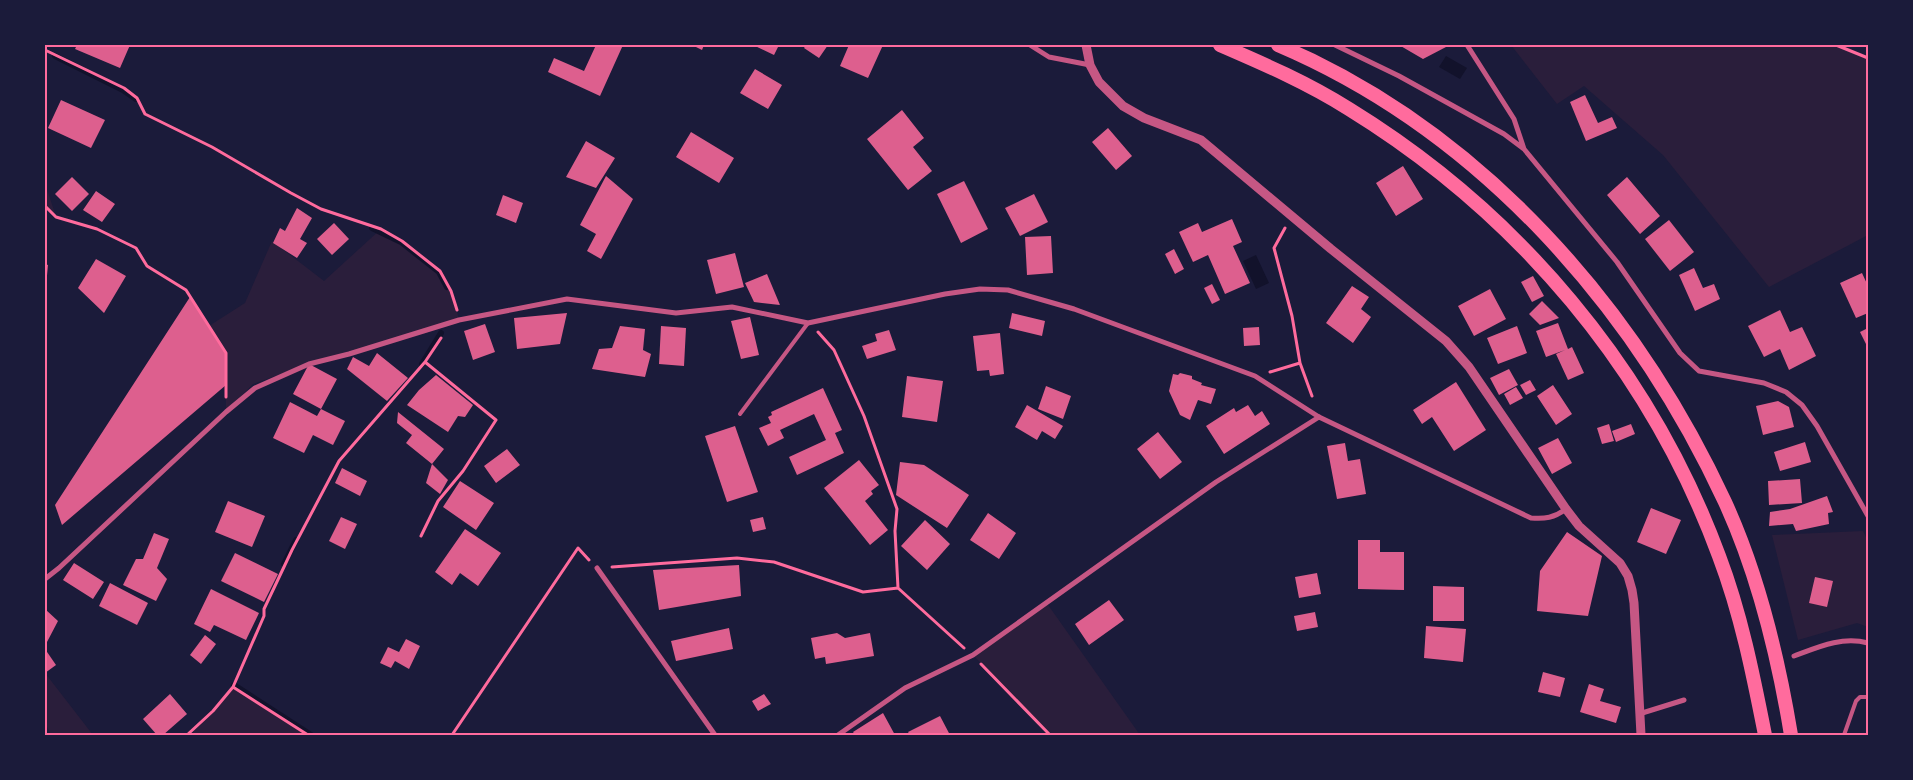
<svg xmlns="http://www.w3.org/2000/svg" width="1913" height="780" viewBox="0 0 1913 780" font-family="Ubuntu,sans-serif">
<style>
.green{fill:#2a1e3b}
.water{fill:#12122b}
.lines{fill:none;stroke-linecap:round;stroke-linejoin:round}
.stream{stroke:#12122b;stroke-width:6}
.building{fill:#dd5f8e}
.path{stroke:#ff6b9d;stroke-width:3}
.service{stroke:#c65784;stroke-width:4}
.minor{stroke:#c65784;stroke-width:5}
.tertiary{stroke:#c65784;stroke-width:9}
.trunk{stroke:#ff6b9d;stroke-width:14}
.neatline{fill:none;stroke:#ff6b9d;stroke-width:2}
</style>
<rect width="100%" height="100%" fill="#1b1b3a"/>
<!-- green -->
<path class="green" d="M1511,45H1846L1844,47L1868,58V235L1769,287L1663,155L1584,86L1557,104Z
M45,183L56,217L45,206Z
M381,229C397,238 431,259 441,273C451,287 455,303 459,320L309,364L253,384L226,412V385L209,326L245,303L272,241L324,281Z
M1863,531L1868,541V627L1857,623L1798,640L1772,535Z
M1046,602L1140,735H1050L973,655Z
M45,673L93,735H51L45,723Z
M233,687L308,735H194L193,729L213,711Z"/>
<!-- water -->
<path class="water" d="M1446,56L1467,68L1460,79L1439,67Z
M1256,255L1269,283L1256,289L1243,261Z"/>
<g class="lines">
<!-- stream -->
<path class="stream" d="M55,56L123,90L136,99
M372,228L401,242L439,272L447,287
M422,364L441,333
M284,564L296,540
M234,685L311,735"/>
</g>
<!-- building -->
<path class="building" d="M77,45H130L120,68L75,49Z
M596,45H623L600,96L548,72L554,58L584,71Z
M692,45H704L702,50Z
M753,45H779L774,55Z
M806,45H828L819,58L804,48Z
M849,45H883L868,78L840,66Z
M1399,45H1445L1446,47L1423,59Z
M755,69L782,85L768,109L740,93Z
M1585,95L1598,123L1612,117L1617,128L1586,141L1570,102Z
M61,100L105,120L91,148L48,128Z
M902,110L924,138L913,147L932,171L908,190L867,139Z
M1108,128L1132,156L1116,170L1092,142Z
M691,132L734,158L719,183L676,157Z
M586,141L615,158L596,188L566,177Z
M1403,166L1423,199L1396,216L1376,183Z
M606,176L633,199L601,259L587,251L596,234L580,225Z
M72,177L89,194L72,211L55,194Z
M1627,177L1660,216L1640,234L1607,195Z
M964,181L988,229L961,243L937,194Z
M96,191L115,204L102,222L83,210Z
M1034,194L1048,222L1020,236L1005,208Z
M503,195L523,203L516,223L496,215Z
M297,208L312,218L300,239L307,243L297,258L273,243L280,228L285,231Z
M1232,219L1242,242L1233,246L1250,283L1225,294L1208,255L1193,262L1179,232L1198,223L1202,232Z
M1669,220L1694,252L1670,271L1645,239Z
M334,223L349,239L332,255L317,239Z
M1051,236L1053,273L1027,275L1025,237Z
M1174,249L1184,269L1175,274L1165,254Z
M735,253L744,287L716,294L707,260Z
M96,259L126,276L104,313L78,288Z
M45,264L48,265L46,286H45Z
M1694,268L1703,288L1714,284L1720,299L1695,311L1679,275Z
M1862,273L1868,286V313L1856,318L1840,283Z
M767,274L780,305L754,302L745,283Z
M1533,276L1544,296L1532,302L1521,282Z
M1212,284L1220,300L1212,304L1204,288Z
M1352,286L1369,297L1361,309L1371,317L1353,343L1326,323Z
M1490,289L1506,319L1474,336L1458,306Z
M190,297L226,353V385L62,525L55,505Z
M1542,301L1559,318L1540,325L1529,314Z
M1780,310L1790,332L1802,327L1816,356L1789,370L1780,349L1764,357L1748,326Z
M567,313L560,344L517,349L514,318Z
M1012,313L1045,321L1042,336L1009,328Z
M750,317L759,355L741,359L731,321Z
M1558,323L1568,349L1572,347L1584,373L1568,380L1556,354L1565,350L1546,357L1536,331Z
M485,324L495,352L473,360L464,331Z
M620,326L645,329L643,350L651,354L645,377L592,369L599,349L612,348Z
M661,326L686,328L684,366L659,364Z
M1517,326L1527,353L1498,364L1487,338Z
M1259,327L1260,345L1244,346L1243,328Z
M1868,328V348L1860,332Z
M889,330L896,350L867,359L862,346L877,341L875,334Z
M1000,333L1004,374L990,376L989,370L977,371L973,336Z
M377,353L408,378L387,401L347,369L353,357L369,366Z
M309,364L337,379L321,409L293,394Z
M1509,369L1518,385L1499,395L1490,378Z
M1180,373L1192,376V379L1202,383L1201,385L1216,389L1211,404L1198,400L1190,420L1180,415L1169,391L1173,374L1178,375Z
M436,375L473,405L465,417L458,416L448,432L407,405L419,390Z
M907,376L943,381L937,422L902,417Z
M1530,380L1536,390L1526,395L1520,385Z
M1456,382L1486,430L1454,451L1432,417L1422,424L1413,410Z
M1553,385L1572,414L1556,425L1537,396Z
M1046,386L1071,396L1063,419L1038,409Z
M1516,387L1523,398L1510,405L1504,394Z
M823,388L842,430L835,433L844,453L797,475L789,457L826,440L814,414L780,430L784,438L768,446L759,428L771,423L768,417L772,415L771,412Z
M1778,401L1789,407L1794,427L1763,435L1756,406Z
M290,402L317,416L321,409L345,421L333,445L313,435L304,453L273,438Z
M1027,405L1063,426L1055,439L1042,431L1037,440L1015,427Z
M1248,405L1255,416L1262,411L1270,424L1224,454L1206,426L1234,408L1236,412Z
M398,412L444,449L432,464L448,480L440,494L426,483L432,464L406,443L412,435L397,423Z
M1609,424L1614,441L1602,444L1597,428Z
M1631,424L1635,434L1616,442L1612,431Z
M735,426L758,492L727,502L705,436Z
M1158,432L1182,462L1160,479L1137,449Z
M1558,438L1572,463L1552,474L1538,448Z
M1805,442L1811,462L1780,471L1774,452Z
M1345,443L1348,461L1360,459L1366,494L1337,499L1327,446Z
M507,449L520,465L496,483L484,466Z
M859,460L879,485L871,491L873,494L865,501L888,530L870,545L824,488Z
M900,462L924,465L969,495L947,528L896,495Z
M342,468L367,481L360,496L335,483Z
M1800,479L1802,503L1769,505L1768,481Z
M460,481L494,503L476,530L443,507Z
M1827,496L1833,512L1828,513L1829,524L1796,531L1793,524L1769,526L1770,512L1790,509Z
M228,501L265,516L252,547L215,532Z
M1651,508L1681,520L1666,554L1637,542Z
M988,513L1016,533L999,559L970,540Z
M341,517L357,524L345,549L329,541Z
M763,517L766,529L753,532L750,520Z
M925,520L950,544L927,570L901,546Z
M465,529L501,553L478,586L460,573L452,585L435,572Z
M1567,532L1602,556L1588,616L1537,611L1540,571Z
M154,533L169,539L157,568L167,579L156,601L123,585L136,559H143Z
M1358,540H1380V552H1404V590L1358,589Z
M235,553L278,574L264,602L221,581Z
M74,563L104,582L93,599L63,580Z
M739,565L741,596L659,610L653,570Z
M1317,573L1321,594L1299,598L1295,577Z
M1815,577L1833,581L1827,607L1809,603Z
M110,583L148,603L137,625L99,606Z
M1433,586L1464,587V621H1433Z
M211,589L259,613L246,640L214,625L210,632L194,624Z
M1109,600L1124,620L1089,645L1075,624Z
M45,609L58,621L47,642L45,640Z
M1315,612L1318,627L1297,631L1294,616Z
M1426,626L1466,629L1463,662L1424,658Z
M729,628L733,649L676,661L671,641Z
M837,633L845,638L870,633L874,656L826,664L825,657L815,659L811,638Z
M205,635L216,644L201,664L190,655Z
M406,639L420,646L409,669L395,661L391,668L380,663L388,647L399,652Z
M45,649L56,665L45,673Z
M1543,672L1565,678L1560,697L1538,692Z
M1589,684L1604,689L1600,701L1621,707L1616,723L1580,712Z
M170,694L187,714L163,735H157L143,719Z
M764,694L771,704L758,711L752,701Z
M883,713L895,735H855L853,732Z
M940,716L950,735H910L908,732Z"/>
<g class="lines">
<!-- path -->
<path class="path" d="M1836,45L1868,58
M45,50L124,88L137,98L145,114L212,147L291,193L321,209L381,229L402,241L440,271L451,291L457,310
M45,206L56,217L97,229L136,248L147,266L186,290L226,353V397
M1285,228L1274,248L1292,316L1300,363L1312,396
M818,332L834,350L864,416L897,509L895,531L898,588
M1270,372L1300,363
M421,536L438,501L463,471L496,420L425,362
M612,567L737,558L774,562L863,592L898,588L964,648
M981,664L1050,735
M233,687L308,735
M187,735L213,711L233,687L264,616V609L292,550L339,461L425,362L441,338
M452,735L578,548L589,560"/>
<!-- service -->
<path class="service" d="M740,414L808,323
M1844,735L1856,701L1860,697H1868"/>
<!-- minor -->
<path class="minor" d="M1030,45L1049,57L1090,65
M1335,45L1399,76L1504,134L1524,149L1617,262L1680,353L1699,371L1764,383L1786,392L1802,405L1817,426L1868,516
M1467,45L1514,119L1524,149
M597,568L715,735
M45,579L59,568L226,412L255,388L309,364L349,354L459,320L567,299L676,313L732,307L808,323L945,294L980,289L1008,290L1074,309L1255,376L1319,417L1531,518C1545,519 1554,518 1566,509
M1794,656C1818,647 1842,636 1868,643
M1639,714L1684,700
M838,735L905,688L973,655L1216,482L1319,417"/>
<!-- tertiary -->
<path class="tertiary" d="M1086,45L1090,65L1099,82L1123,106L1144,118L1201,140L1331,249L1446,341L1469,367L1566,509L1579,526L1620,563L1628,576L1632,590L1634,603L1641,735"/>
<!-- trunk -->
<path class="trunk" d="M1220,45C1264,64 1308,83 1349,109C1518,213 1650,369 1719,556C1741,614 1753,674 1765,735
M1278,45C1480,131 1634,306 1725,502C1758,574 1778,656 1791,735"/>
</g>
<!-- border -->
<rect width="1913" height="780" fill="none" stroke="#1b1b3a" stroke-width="92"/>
<rect x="46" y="46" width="1821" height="688" class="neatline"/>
</svg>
